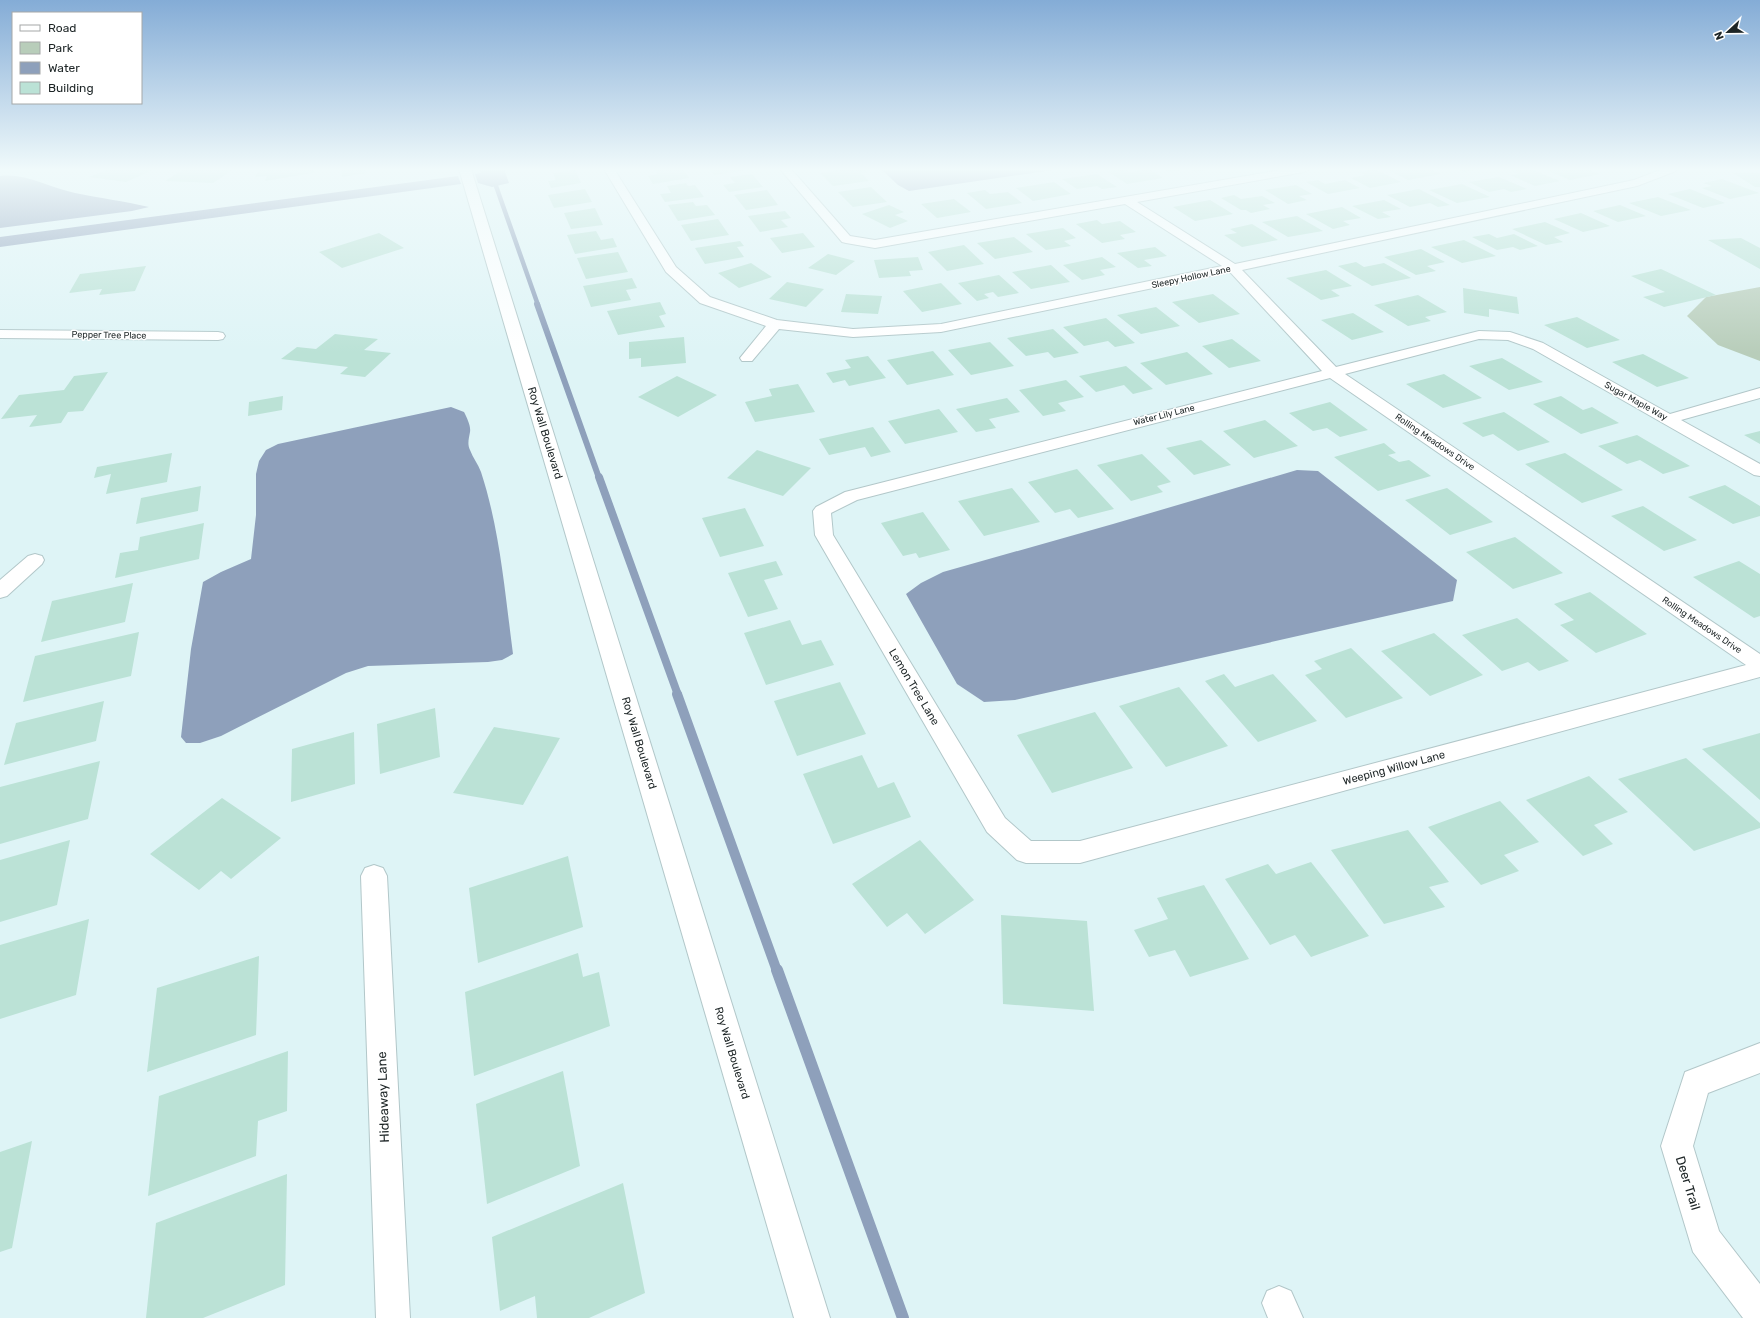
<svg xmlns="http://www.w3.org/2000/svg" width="1760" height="1318" viewBox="0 0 1760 1318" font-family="Rubik,sans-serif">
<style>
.green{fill:#b8cdba}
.water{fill:#8ea0bb}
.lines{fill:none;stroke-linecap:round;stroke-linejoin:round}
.stream-far4{stroke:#8ea0bb;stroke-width:4.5}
.stream-far3{stroke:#8ea0bb;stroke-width:6}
.stream-far2{stroke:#8ea0bb;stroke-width:8}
.stream-far1{stroke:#8ea0bb;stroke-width:10}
.stream{stroke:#8ea0bb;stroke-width:12}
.building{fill:#bbe2d6}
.minor-casing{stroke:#b2c7c9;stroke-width:2}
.tertiary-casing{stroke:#b2c7c9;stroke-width:2}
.minor{fill:#fff;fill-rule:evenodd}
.tertiary{fill:#fff;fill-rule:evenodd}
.labels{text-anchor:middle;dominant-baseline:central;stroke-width:3;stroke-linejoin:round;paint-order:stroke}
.far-street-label{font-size:9px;fill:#1d2526;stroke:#fff}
.street-label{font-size:11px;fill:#1d2526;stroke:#fff}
.near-street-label{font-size:13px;fill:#1d2526;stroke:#fff}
</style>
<rect width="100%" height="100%" fill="#def4f6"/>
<!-- green -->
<path class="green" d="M1760,287V361L1718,345L1687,316L1706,297Z"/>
<!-- water -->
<path class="water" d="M479,169H504L509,183L492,187L478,183L475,174L481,173Z
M881,169H1060L909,191L898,185Z
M0,176C26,173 50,188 75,193C99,198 124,201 149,207L132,211L0,228Z
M458,176L461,184L0,247V237Z
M451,407L464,412C467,418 471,426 470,432C469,438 467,444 470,450C473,458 478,464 481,472C500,530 505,593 513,654L502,660L488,662L368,666L346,673L221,736L200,743H186L181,737L191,649L203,582L221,572L251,559L256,515V474L259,461L266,450L278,444Z
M1297,470L1318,471L1457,580L1453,601L1015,700L984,702L957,684L906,594L921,583L943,572L1113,524Z"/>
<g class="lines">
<!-- stream-far4 -->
<path class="stream-far4" d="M490,169L538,305"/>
<!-- stream-far3 -->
<path class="stream-far3" d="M537,304L599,478"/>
<!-- stream-far2 -->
<path class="stream-far2" d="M599,477L678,695"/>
<!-- stream-far1 -->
<path class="stream-far1" d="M677,694L777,971"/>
<!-- stream -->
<path class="stream" d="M777,970L903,1318"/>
</g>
<!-- building -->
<path class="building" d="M109,169H155L126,182L89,177Z
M184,169H234L213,183L165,181Z
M259,169H315L313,173L265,181L267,176L255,177Z
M341,169H365L366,173L342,177Z
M663,169H683L689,178L653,184L648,176L658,174L655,170Z
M710,169H749V170L714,175Z
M847,169H863L867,172L861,173L869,181L833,186L820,173Z
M1125,169L1130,172L1149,169L1163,178L1127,184L1107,171Z
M1163,169H1182V170L1168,172Z
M1189,169H1203L1207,171L1195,172Z
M1375,169L1401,182L1370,188L1351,178L1365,175L1359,172Z
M1398,169H1429L1441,174L1408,180L1388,170Z
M1456,169H1481L1464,172Z
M1522,169H1530L1560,181L1535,186L1510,175L1518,174L1511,171Z
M1544,169H1586L1600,174L1570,180Z
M575,170L581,183L551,188L548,181L556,180L553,173Z
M1733,173H1760V187H1755Z
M752,174L763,187L729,192L723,185L735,183L730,177Z
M1097,174L1117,187L1102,189L1097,186L1077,189L1062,179Z
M1499,177L1527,189L1511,192L1504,189L1489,192L1469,182Z
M1722,179L1759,193L1730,199L1702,188L1712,186L1703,183Z
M1318,180L1325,184L1345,180L1360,188L1328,194L1306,182Z
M1054,182L1071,194L1033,201L1016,188Z
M686,183L688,186L695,185L704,197L665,202L660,194L671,193L667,186Z
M1462,184L1490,197L1457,203L1429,190Z
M1296,185L1312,194L1299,196L1307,200L1288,204L1265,190Z
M871,187L887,202L853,207L838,192Z
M585,189L592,202L554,208L548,195Z
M1419,189L1450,205L1438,207L1430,203L1410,207L1387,195Z
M1690,189L1725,203L1703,208L1668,194Z
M767,190L778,205L746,210L734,195Z
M985,190L990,194L1008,192L1022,203L986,209L967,193Z
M1234,195L1241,199L1262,196L1275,203L1263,205L1270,209L1251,213L1246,210H1241L1221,198Z
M1658,197L1691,210L1661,216L1629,203Z
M954,199L971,212L937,218L921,204Z
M1210,200L1233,214L1195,221L1173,207Z
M1384,200L1401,209L1382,212L1391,217L1378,219L1352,206Z
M693,202L696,206L707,205L715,215L678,221L668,205Z
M889,205L904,212L895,215L908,221L890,228L862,214Z
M1620,205L1646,216L1618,222L1593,211Z
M1342,207L1361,218L1343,221L1350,225L1333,229L1306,214Z
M595,208L603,225L571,229L564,213Z
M785,211L791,218L781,220L788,227L760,232L748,216Z
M1581,213L1610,226L1583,232L1554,219Z
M1297,216L1323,231L1288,237L1262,222Z
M718,219L729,235L691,241L681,225Z
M1097,220L1102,224L1120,221L1136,232L1120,235L1125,239L1102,243L1076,224Z
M1545,222L1570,233L1554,237L1563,242L1546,245L1512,229Z
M1252,224L1278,240L1242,247L1224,235L1237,233L1230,229Z
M1063,228L1076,238L1064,241L1071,246L1046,250L1026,234Z
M596,231L601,240L613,238L617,247L575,254L567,235Z
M379,233L404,248L342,268L319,252Z
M803,233L815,247L782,253L770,238Z
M1489,234L1497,238L1514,234L1538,246L1520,250L1513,247L1497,250L1472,237Z
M1014,237L1033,252L995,259L977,243Z
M1741,238L1760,248V269L1708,240Z
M1464,240L1496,256L1462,263L1431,247Z
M740,241L744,246L737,247L744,257L705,264L695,248Z
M964,245L984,264L947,271L928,252Z
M1155,247L1167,256L1144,260L1152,266L1138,268L1117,253Z
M1421,249L1445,262L1427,266L1436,271L1416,275L1384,257Z
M618,252L628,272L586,279L577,258Z
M828,254L855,261L836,275L808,268Z
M918,257L923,270L909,271L911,276L879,278L874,260Z
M1102,257L1116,267L1100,270L1105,275L1082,280L1063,265Z
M1356,262L1364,267L1384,263L1411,278L1372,286L1338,266Z
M751,263L772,277L739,288L718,273Z
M1051,265L1070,282L1031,289L1012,272Z
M146,266L135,291L99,295L102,289L69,293L80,274Z
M1661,269L1716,295L1664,307L1643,297L1665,292L1631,276Z
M1326,270L1352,286L1331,290L1340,296L1321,300L1286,278Z
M999,275L1019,293L998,297L993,292L984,294L989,298L977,301L958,283Z
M632,278L637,288L626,290L631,300L591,307L583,286Z
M787,282L824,289L806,307L769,299Z
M941,283L962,304L922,312L903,291Z
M1463,288L1517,297L1519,314L1489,309V317L1464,313Z
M846,294L882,296L878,314L841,312Z
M1213,294L1240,314L1199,323L1172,302Z
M1418,295L1447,312L1425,317L1431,321L1408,326L1374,305Z
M660,302L666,314L659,316L665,327L618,335L607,311Z
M1156,307L1180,326L1141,334L1117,315Z
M1353,313L1384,332L1352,340L1321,320Z
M1577,317L1620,340L1587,348L1544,325Z
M1106,318L1135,343L1115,347L1108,341L1084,346L1063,327Z
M1053,329L1079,353L1054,358L1048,352L1026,356L1007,338Z
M335,334L378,339L364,350L391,353L365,377L340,374L348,367L281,359L297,347L316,349Z
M684,337L686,363L641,367V358L629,359V342Z
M1232,339L1261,361L1229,368L1202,346Z
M990,342L1014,366L971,375L948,350Z
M933,351L954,375L907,385L887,360Z
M1187,352L1213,374L1166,385L1140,363Z
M1643,354L1689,378L1657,387L1612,362Z
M868,356L886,378L849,386L845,380L833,383L826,373L851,368L845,360Z
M1502,358L1543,382L1509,390L1469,366Z
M1126,366L1153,389L1133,394L1124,385L1096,392L1079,376Z
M108,372L83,411L68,412L61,423L29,427L37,415L1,419L19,395L64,390L74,376Z
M1444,374L1482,398L1443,408L1406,384Z
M677,376L717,395L678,417L638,397Z
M1066,380L1084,397L1058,403L1066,411L1043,416L1019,390Z
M798,384L815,412L755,422L745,402L772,396L769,389Z
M283,396L282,410L248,416L249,402Z
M1561,396L1583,410L1592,407L1619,423L1581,434L1533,404Z
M1007,398L1020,412L989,419L996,428L976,432L956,409Z
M1330,402L1368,430L1340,437L1327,428L1313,431L1289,413Z
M939,409L958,432L905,444L888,421Z
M1504,412L1550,442L1518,451L1493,434L1483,437L1462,423Z
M1265,420L1298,446L1254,458L1223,431Z
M873,427L891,452L871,457L865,447L829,455L819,439Z
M1760,431V444L1744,435Z
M1637,435L1690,466L1663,474L1640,460L1627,464L1598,446Z
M1201,440L1231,465L1194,475L1166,448Z
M1384,443L1396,453L1388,455L1399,462L1409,460L1431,476L1378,491L1334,457Z
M757,450L811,468L783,496L727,478Z
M172,453L167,482L106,494L111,474L94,478L97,467Z
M1565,453L1623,490L1582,503L1525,464Z
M1142,454L1171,482L1157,486L1163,492L1131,501L1097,465Z
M1077,469L1114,509L1078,518L1070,509L1055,513L1028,482Z
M1725,485L1760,506V516L1733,524L1688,497Z
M201,486L198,511L136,524L141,498Z
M1012,488L1040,522L984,536L958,501Z
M1447,488L1493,522L1450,535L1405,500Z
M1643,506L1697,540L1664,551L1611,516Z
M745,508L764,546L720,557L702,518Z
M923,512L950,550L919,558L916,553L903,556L881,523Z
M204,523L199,559L115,578L120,553L138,550L140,537Z
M1515,537L1563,573L1513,589L1466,552Z
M776,561L783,575L764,580L778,609L748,617L728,573Z
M1739,561L1760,574V616L1754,618L1693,577Z
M133,583L125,622L41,642L52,601Z
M1590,592L1647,634L1596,653L1560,625L1574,620L1554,604Z
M1517,618L1569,661L1539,671L1528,662L1502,671L1462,635Z
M790,620L802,645L821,640L834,665L766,685L744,633Z
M139,632L131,676L23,702L35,656Z
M1434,633L1483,675L1430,696L1381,651Z
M1351,648L1403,698L1346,718L1305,675L1322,669L1314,661Z
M1224,674L1235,687L1273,674L1317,721L1258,742L1205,681Z
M840,682L866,734L797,756L774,701Z
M1179,687L1228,746L1166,767L1119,706Z
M104,701L96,741L4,765L16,723Z
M435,708L440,757L380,774L377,724Z
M1095,712L1133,768L1052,793L1017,735Z
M494,727L560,738L523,805L453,793Z
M354,732L355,784L291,802L292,749Z
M1760,733V800L1702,749Z
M862,755L878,788L894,782L911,817L833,844L803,774Z
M1686,758L1760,823V828L1694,851L1618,779Z
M100,761L88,819L0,844V787Z
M1589,776L1628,812L1594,825L1613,844L1583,856L1526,800Z
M222,798L281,838L231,879L221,871L199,890L150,854Z
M1500,801L1539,842L1504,855L1519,871L1481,885L1428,827Z
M1408,830L1449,882L1429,887L1445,907L1384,924L1331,850Z
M70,840L57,905L0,922V860Z
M920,840L974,900L925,934L907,913L887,927L852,884Z
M568,856L583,927L478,963L469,888Z
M1311,862L1369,936L1311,957L1295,935L1270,945L1225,879L1268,864L1276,874Z
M1204,885L1249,959L1190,977L1175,950L1149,957L1134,930L1168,919L1157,898Z
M1001,915L1087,921L1094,1011L1003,1004Z
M89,919L76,995L0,1019V945Z
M578,953L583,977L599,972L610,1026L474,1076L465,992Z
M259,956L256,1035L147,1072L157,988Z
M288,1051L287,1111L258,1121L256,1156L148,1196L159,1096Z
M563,1071L580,1166L487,1204L476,1104Z
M32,1141L12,1248L0,1252V1152Z
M287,1174L285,1285L203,1318H146L156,1223Z
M623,1183L645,1293L589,1318H537L535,1296L500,1311L492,1237Z"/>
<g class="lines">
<defs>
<path id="minor" d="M604,169H614L676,267L710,297L777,320L853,329L941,324L1222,266L1125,204L875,248L846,243L842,242L780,169H791L850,236L875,240L1287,169H1309L1304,172L1137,202L1235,264L1634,180L1663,169H1677L1676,171L1637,186L1242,270L1336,367L1479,331L1510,332L1543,343L1670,414L1760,388V398L1681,420L1760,464V476L1754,475L1533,349L1508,340L1479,339L1345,374L1760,654V677L1080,863H1026L1017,860L987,832L815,535L813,511L816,507L845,492L1322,371L1230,272L941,332L853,337L779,329L752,361H742L740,358L766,326L700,303L666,272ZM1330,378L1746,665L1080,841H1031L1005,818L833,535L831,513L857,500Z
M0,330L218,332L223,333L225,336L223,339L218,340L0,338Z
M35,554L42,556L44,560L42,564L7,596L0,598V580L28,556Z
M374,865L383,868L387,876L410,1318H376L361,876L365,868Z
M1760,1043V1073L1708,1093L1693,1146L1719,1231L1760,1284V1318H1743L1693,1252L1661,1146L1685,1072Z
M1279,1286L1291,1291L1303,1318H1268L1262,1303L1267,1291Z"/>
<path id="tertiary" d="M459,169H471L830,1318H794Z"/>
</defs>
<!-- minor casing -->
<use href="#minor" class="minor-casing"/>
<!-- tertiary casing -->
<use href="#tertiary" class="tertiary-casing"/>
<!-- minor -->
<use href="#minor" class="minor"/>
<!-- tertiary -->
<use href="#tertiary" class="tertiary"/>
</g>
<!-- sky -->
<linearGradient id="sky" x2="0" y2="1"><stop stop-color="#84acd6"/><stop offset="0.48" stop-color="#f0fafb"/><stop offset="1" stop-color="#f0fafb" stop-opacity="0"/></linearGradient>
<rect width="1760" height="353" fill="url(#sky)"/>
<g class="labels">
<!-- far-street labels -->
<g class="far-street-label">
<text transform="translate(1191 277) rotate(-12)">Sleepy Hollow Lane</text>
<text transform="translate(109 335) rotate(1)">Pepper Tree Place</text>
<text transform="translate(1636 401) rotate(29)">Sugar Maple Way</text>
<text transform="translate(1164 415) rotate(-14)">Water Lily Lane</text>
<text transform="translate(1435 442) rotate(34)">Rolling Meadows Drive</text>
<text transform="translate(1702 625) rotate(34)">Rolling Meadows Drive</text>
</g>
<!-- street labels -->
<g class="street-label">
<text transform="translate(545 433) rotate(73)">Roy Wall Boulevard</text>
<text transform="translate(914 687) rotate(59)">Lemon Tree Lane</text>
<text transform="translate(639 743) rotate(73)">Roy Wall Boulevard</text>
<text transform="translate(1394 768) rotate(-15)">Weeping Willow Lane</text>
<text transform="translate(732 1053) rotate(73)">Roy Wall Boulevard</text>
</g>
<!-- near-street labels -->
<g class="near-street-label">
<text transform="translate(383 1097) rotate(-92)">Hideaway Lane</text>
<text transform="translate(1688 1183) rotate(73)">Deer Trail</text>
</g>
</g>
<!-- legend -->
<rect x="12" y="12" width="130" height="92" fill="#ffffff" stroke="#a5a8a8"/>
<rect x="20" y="25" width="20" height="6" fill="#ffffff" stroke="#a5a8a8"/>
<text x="48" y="32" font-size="12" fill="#1d2526">Road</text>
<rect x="20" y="42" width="20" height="12" fill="#b8cdba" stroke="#a5a8a8"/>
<text x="48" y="52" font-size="12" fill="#1d2526">Park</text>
<rect x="20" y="62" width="20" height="12" fill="#8ea0bb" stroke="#a5a8a8"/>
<text x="48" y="72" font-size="12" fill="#1d2526">Water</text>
<rect x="20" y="82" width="20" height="12" fill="#bbe2d6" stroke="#a5a8a8"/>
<text x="48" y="92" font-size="12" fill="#1d2526">Building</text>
<!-- north arrow -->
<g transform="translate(1728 32) rotate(248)" stroke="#ffffff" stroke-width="3" paint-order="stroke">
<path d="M0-3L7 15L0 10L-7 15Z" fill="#1d2526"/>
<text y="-6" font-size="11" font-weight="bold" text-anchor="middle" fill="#1d2526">N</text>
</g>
</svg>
